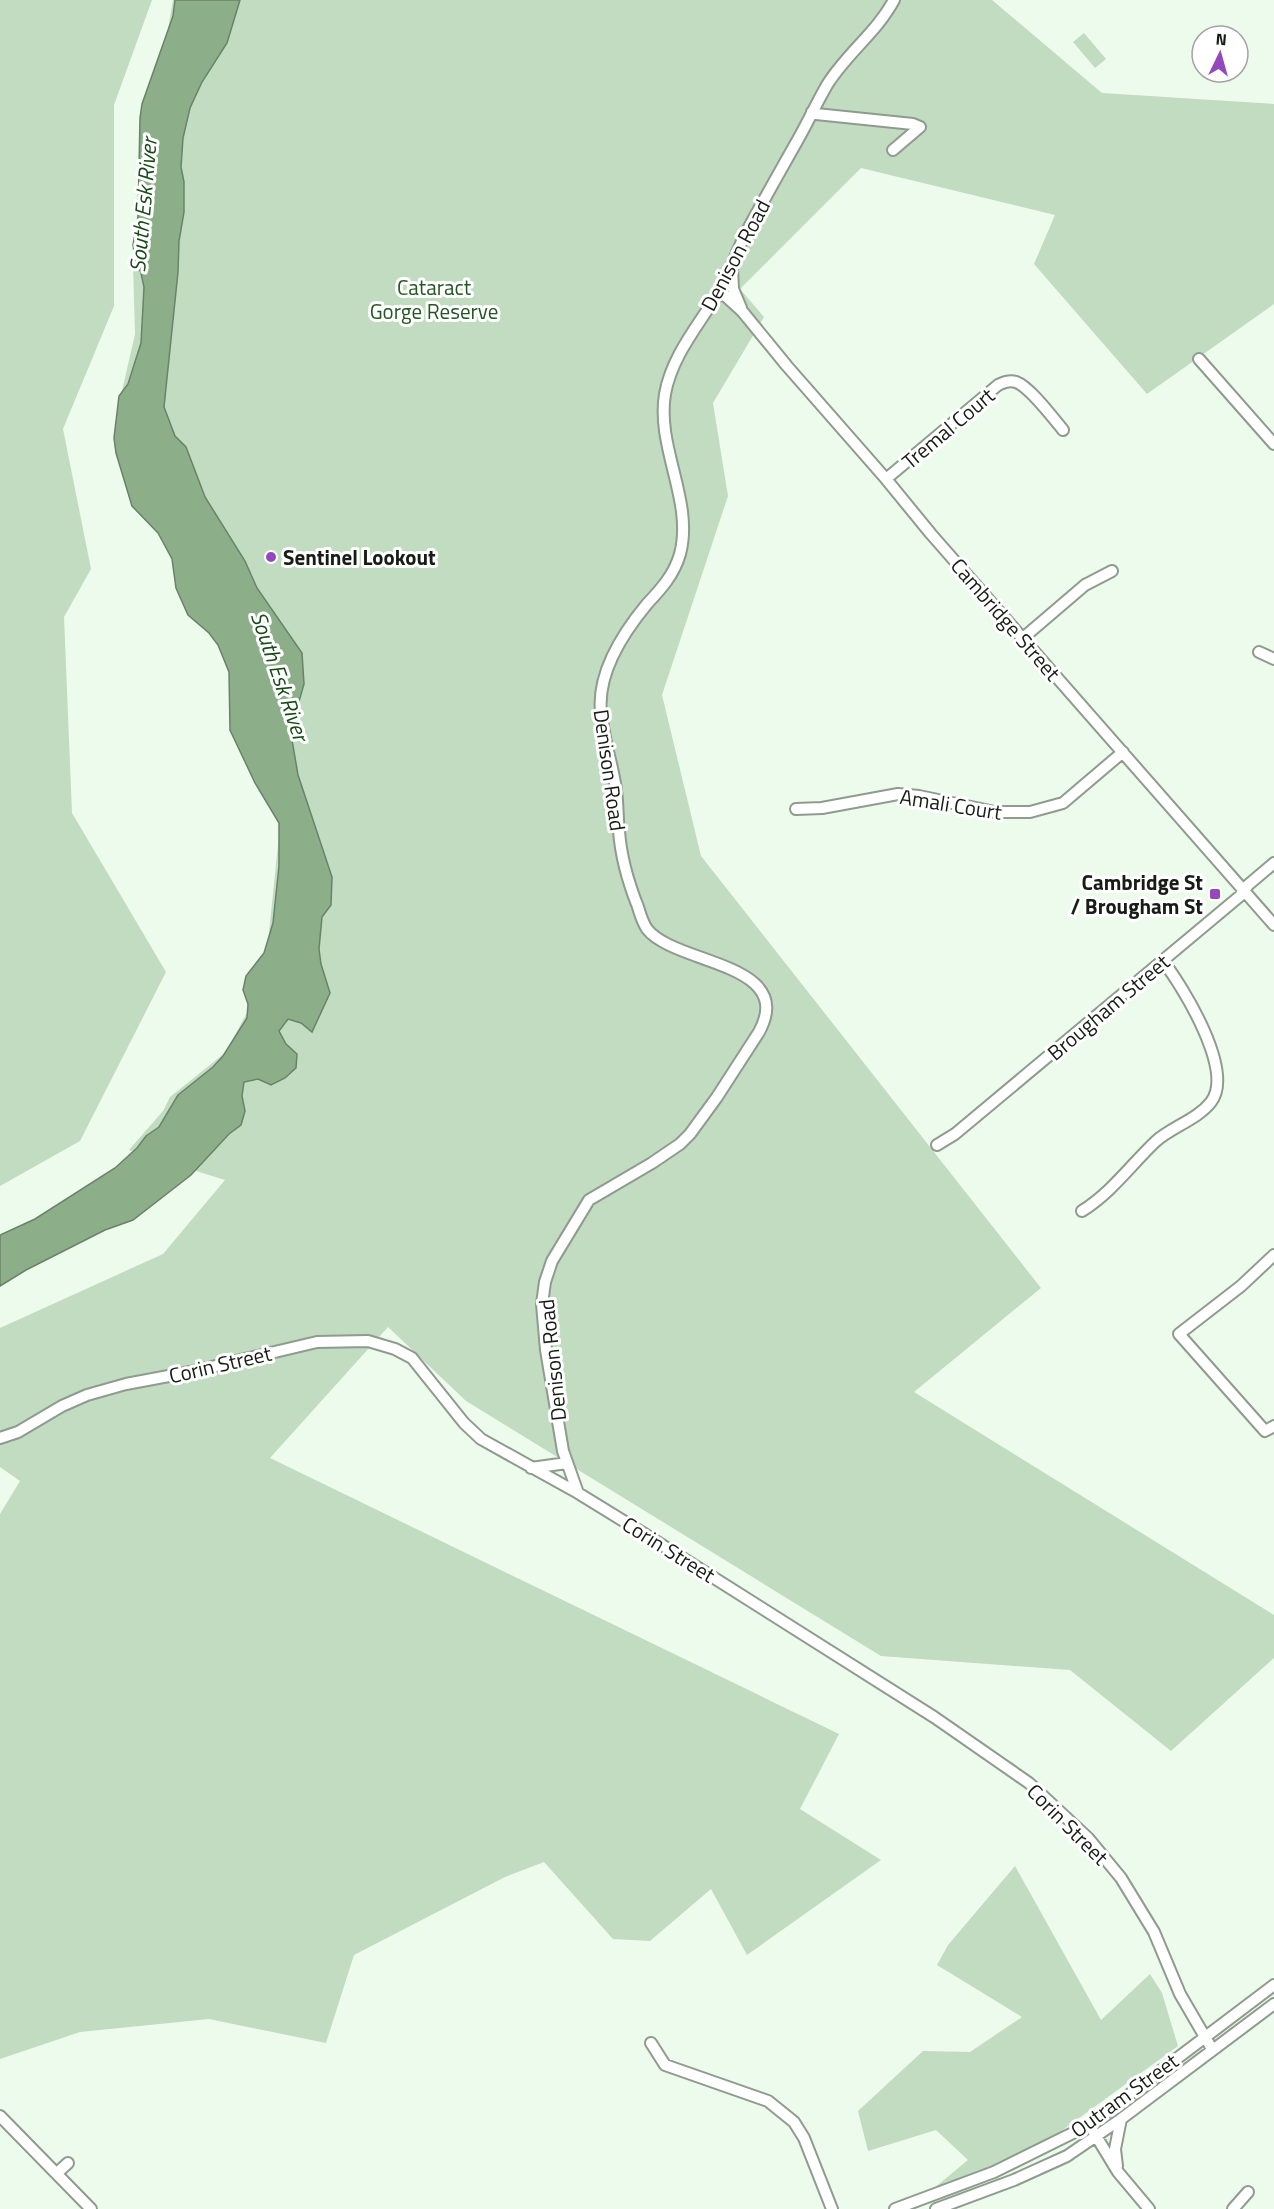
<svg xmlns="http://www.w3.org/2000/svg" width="1274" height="2209" viewBox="0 0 1274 2209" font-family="'Titillium Web',sans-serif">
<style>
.green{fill:#c1dcc0}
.water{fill:#8caf8a;stroke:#698368;stroke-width:1.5}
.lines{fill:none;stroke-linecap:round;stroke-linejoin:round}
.minor-casing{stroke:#8f9b8e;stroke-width:14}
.minor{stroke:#fff;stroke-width:10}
.poi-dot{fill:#9349bb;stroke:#fff;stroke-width:2}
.labels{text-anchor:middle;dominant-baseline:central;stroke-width:6;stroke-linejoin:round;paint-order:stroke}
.street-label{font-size:21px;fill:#181c17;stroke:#fff}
.park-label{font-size:21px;fill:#245523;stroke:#fff}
.poi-label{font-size:21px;font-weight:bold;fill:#181c17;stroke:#fff;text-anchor:start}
.water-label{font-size:22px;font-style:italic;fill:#184a18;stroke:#fff}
</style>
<rect width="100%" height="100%" fill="#edfbec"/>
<!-- green -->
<path class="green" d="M0,0H152L114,105V306L63,429L91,569L64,617L72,813L166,972L80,1141L0,1186Z
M173,0H992L1102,93L1274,104V304L1147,394L1034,264L1055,215L861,168L740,289L764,317L713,403L728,496L662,695L701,856L1041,1288L914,1392L1274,1615V1658L1171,1751L1070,1670L881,1656L466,1401L388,1327L270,1458L839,1734L800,1809L881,1860L747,1955L711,1889L650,1941L613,1939L544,1862L505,1877L354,1955L326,2043L209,2019L80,2032L0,2059V1514L20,1481L0,1467V1328L163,1254L225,1180L129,1150L163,1111L170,1097L226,1052L250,1007L267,952L289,738L120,400L135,334L133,264L139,195L155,72L168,29Z
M1084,33L1106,59L1095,68L1073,42Z
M1015,1866L1101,2020L1150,1974L1162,1993L1178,2046L1060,2132L981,2171L933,2189L968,2160L936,2130L868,2151L858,2111L923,2051L970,2052L1022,2017L937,1965L948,1945Z"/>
<!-- water -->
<path class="water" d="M175,0H240L227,43L202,82L190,108L183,138L181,167L184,182V212L179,241L178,272L164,407L175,436L186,447L205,497L245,561L257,588L302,653L304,684L292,726V740L298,775L332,877L331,905L322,917L319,949L321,964L330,993L312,1032L301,1023L288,1019L279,1031L286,1044L297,1054L296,1068L285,1078L271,1085L258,1079L244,1082L242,1096L245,1111L241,1125L229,1134L191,1175L133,1220L105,1230L26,1270L0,1286V1235L35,1219L115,1168L137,1148L146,1136L159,1127L178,1095L213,1067L223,1056L247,1018L248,1004L243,990L246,976L264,953L273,923L279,866V823L255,783L230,730L229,672L218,645L209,633L188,615L176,588L172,559L158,533L132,506L116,453L114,438L119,396L128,384L141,343L144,287L141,273L135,260L133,245L138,217L140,118L142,104L173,16Z"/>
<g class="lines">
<defs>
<path id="minor" d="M812,112L816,114L913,124L920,127
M893,150L920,127
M732,268L733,289L741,308
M720,291L742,311L787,366L886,479L931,534L1274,925
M1199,359L1274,444
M886,479L998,385C1004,382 1010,380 1016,382C1030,387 1053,418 1063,430
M1023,638L1085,585L1112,571
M1259,652L1274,659
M796,809L822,808L898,794L919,796L995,812H1030L1063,803L1123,752
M937,1145L955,1134L1240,896L1248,885L1274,863
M1082,1211C1111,1193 1130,1166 1155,1142C1171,1127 1197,1120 1211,1102C1235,1071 1183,987 1163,961
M1274,1255L1241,1286L1179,1334L1265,1431L1274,1426
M0,1438L18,1432L62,1406L87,1395L126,1384L190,1372L317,1342L368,1341L395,1349L412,1358L464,1423L481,1439L578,1493L643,1533L934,1717L1029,1783L1088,1838L1121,1878L1154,1932L1180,1994L1212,2049
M531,1468L567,1463
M578,1493L563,1451L546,1350L542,1304L545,1282L552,1261L589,1200L652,1163L680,1144L690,1134L717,1097L759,1032C797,962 675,965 647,929C643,923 640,914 638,907C628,882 621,858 619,831C617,815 618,799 615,783C611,760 603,736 601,712C597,673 623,633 647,604C661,589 674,575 680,554C694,501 656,448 665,394C672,355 699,325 718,293C730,274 736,252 746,233C762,203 779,173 796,143C807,124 816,104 827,85C846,54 877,32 894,0
M651,2043L665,2065L768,2101L794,2122L804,2138L832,2209
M0,2116L91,2209
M1093,2131L1118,2172L1149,2209
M1117,2166L1115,2149L1121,2119
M57,2173L68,2163
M895,2209L994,2172L1089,2125L1274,1985
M936,2209L1014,2180L1067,2156L1121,2119L1274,2004
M1233,2209L1248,2192"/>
</defs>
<!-- minor casing -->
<use href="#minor" class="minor-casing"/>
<!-- minor -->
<use href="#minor" class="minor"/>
</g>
<!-- markers -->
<g class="poi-dot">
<circle cx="271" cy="557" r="6"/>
<rect x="1209" y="888" width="12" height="12" rx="3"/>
</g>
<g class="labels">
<!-- street labels -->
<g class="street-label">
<text transform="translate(735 255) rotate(-62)">Denison Road</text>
<text transform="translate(948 428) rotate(-40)">Tremal Court</text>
<text transform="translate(1006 619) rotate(49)">Cambridge Street</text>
<text transform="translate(610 770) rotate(82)">Denison Road</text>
<text transform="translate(951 804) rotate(9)">Amali Court</text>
<text transform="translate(1108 1007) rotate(-40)">Brougham Street</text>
<text transform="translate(552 1360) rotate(-96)">Denison Road</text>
<text transform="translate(220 1364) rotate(-13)">Corin Street</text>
<text transform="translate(669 1549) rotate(32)">Corin Street</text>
<text transform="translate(1068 1824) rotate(45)">Corin Street</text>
<text transform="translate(1124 2095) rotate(-36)">Outram Street</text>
</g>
<!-- park labels -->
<g class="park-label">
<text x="434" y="287">Cataract<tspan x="434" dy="24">Gorge Reserve</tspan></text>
</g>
<!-- poi labels -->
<g class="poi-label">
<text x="283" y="557">Sentinel Lookout</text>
<text x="1203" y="882" text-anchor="end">Cambridge St<tspan x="1203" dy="24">/ Brougham St</tspan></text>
</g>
<!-- water labels -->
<g class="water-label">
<text transform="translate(143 205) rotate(-85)">South Esk River</text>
<text transform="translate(280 676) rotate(71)">South Esk River</text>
</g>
</g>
<!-- north arrow -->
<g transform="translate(1220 54) rotate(5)"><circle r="28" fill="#ffffff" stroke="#a3a4a2" stroke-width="1.5"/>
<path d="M0-4.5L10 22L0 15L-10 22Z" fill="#9349bb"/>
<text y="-9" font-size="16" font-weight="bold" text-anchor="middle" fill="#181c17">N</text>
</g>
</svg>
